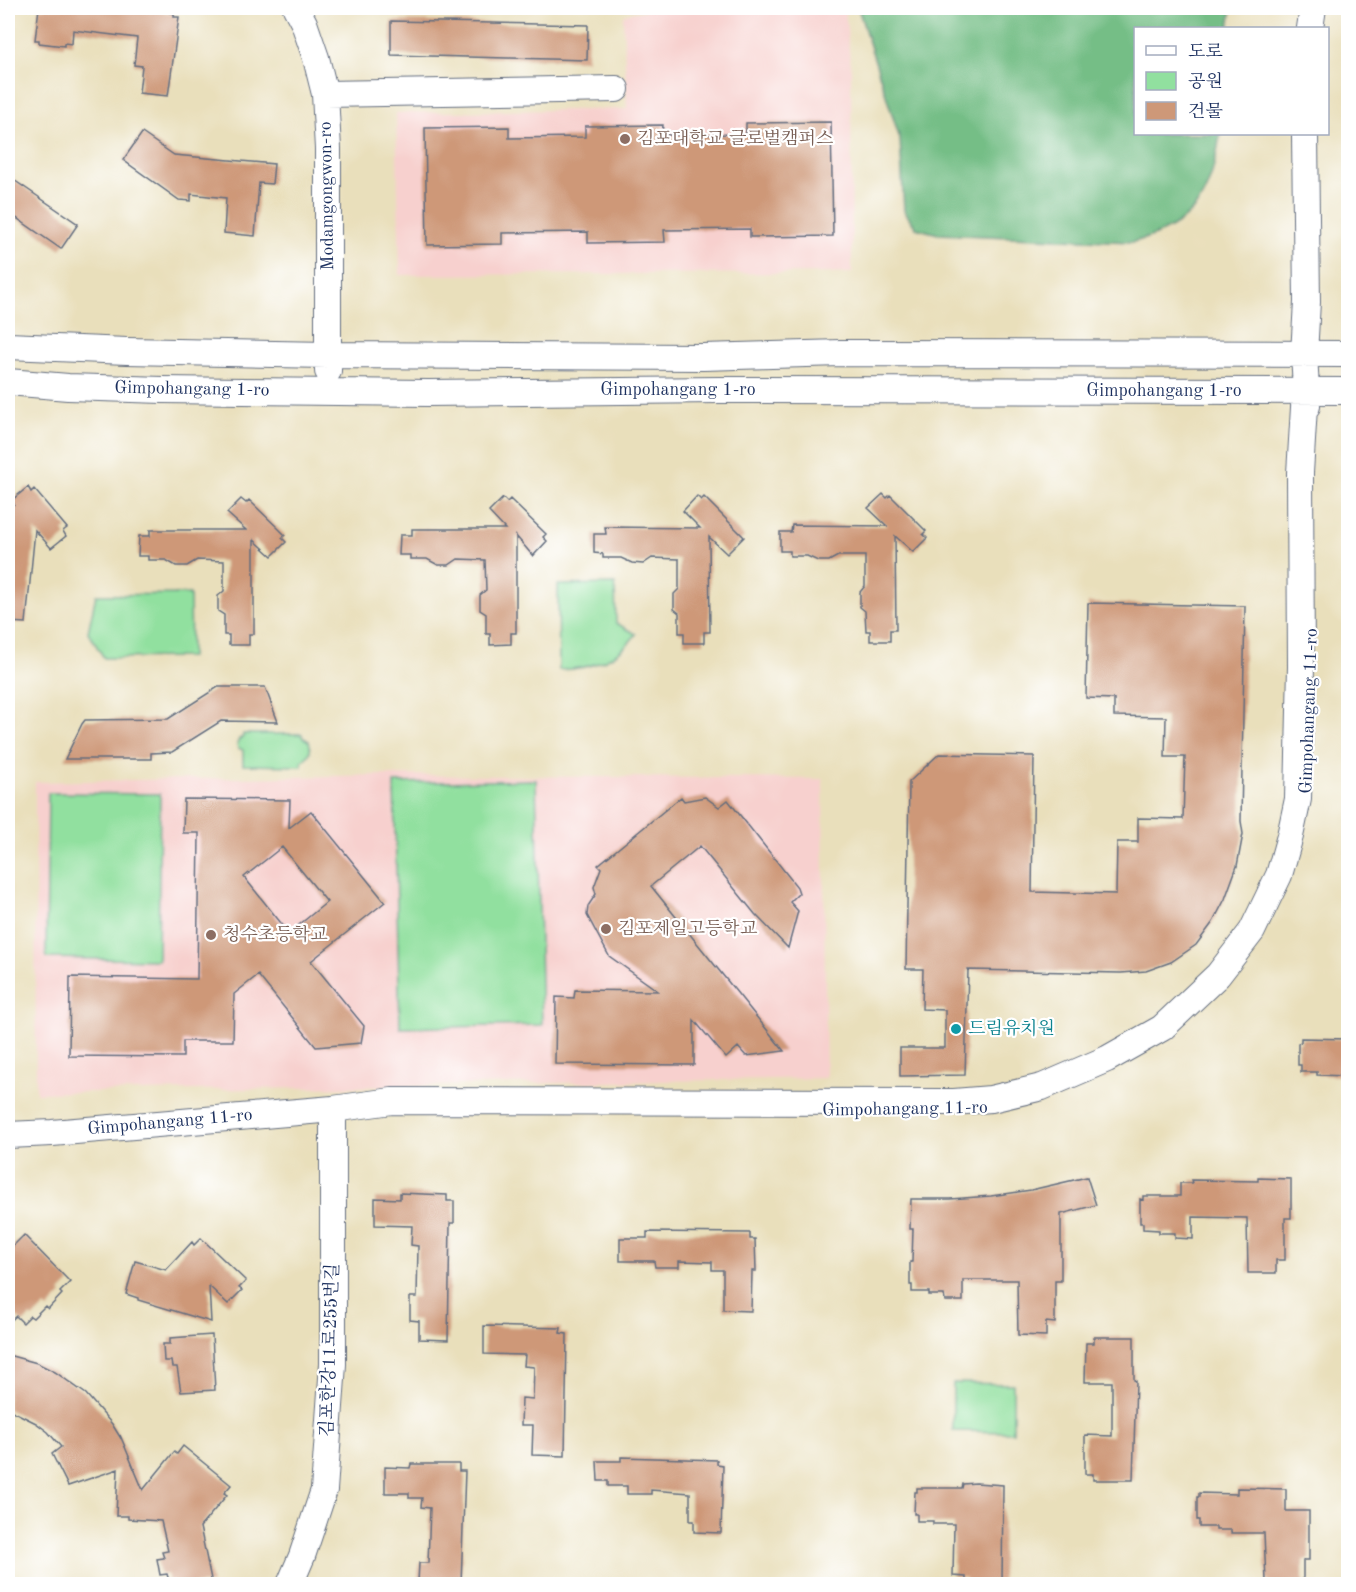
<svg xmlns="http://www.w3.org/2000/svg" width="1356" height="1592" viewBox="0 0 1356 1592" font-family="'Old Standard TT','Noto Serif KR',serif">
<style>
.built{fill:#f7d0ce}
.green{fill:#91e09f;stroke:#56887e;stroke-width:1.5}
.forest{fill:#74be86;stroke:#487672;stroke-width:1.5}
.building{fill:#ce9878;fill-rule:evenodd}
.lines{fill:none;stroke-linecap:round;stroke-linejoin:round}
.minor-casing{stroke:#636d7f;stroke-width:28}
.minor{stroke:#fff;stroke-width:26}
.education-dot{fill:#8d6e63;stroke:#fff;stroke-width:2}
.culture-dot{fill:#0f9aa8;stroke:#fff;stroke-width:2}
.labels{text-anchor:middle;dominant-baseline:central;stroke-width:4.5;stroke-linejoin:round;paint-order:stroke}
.education-label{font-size:18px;fill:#785e54;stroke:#fff;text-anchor:start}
.street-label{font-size:18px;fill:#1b2f5e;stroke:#fff}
.culture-label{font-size:18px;fill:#0d838f;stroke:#fff;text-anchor:start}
</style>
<rect width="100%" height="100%" fill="#fff"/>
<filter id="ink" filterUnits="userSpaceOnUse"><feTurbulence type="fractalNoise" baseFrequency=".0167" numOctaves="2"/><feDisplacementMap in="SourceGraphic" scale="12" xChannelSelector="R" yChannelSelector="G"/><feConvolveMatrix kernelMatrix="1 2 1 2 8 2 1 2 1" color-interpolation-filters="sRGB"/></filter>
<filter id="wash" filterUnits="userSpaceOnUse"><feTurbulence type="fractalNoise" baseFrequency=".008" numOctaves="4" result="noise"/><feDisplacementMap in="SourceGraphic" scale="24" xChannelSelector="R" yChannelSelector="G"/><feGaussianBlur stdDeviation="1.35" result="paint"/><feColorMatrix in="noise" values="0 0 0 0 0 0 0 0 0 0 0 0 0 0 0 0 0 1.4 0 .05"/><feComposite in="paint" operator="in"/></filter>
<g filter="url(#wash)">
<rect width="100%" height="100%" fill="#e9dfbb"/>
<!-- built -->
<path class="built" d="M662,8H845L851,70L852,273L400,275L396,113L627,109L623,16L629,13Z
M386,775L823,779L826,1078L36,1093L35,782Z"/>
<!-- green -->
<path class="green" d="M615,584L616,623L636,634C618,660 590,669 559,670L558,585Z
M190,594L191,657L104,658L88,632L96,595Z
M243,734H302V737L309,741C312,751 310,755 302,761V766L243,765V750L238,748L237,744L239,739L243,737Z
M536,780L542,1025L400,1028L394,783Z
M48,793L160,794L158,960L46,958Z
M953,1383L1013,1384V1432L953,1431Z"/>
<!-- forest -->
<path class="forest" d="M858,8H1232L1229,28H1136V134H1220C1211,194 1197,226 1133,242L938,234L916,228L904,210L900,139Z"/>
<g id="blocks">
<!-- building -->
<path class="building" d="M39,8H107L132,10V8L174,13V17H179L168,96L139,93L142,66L134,65L137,38L73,30L72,44L64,43V46L39,43V40H35Z
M391,21L588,25L587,60L391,55Z
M831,122L833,236L750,237V229L664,230L665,242L588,243V232L502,233V244L427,245L425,128L509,127V138L585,137V126L663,125L662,135L746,134V123Z
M142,133L174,155L274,164L272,184L259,183L255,236L224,233L226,198L191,194V201L179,200L123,160Z
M8,176L78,224L61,249L8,212Z
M28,487L31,492L34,489L67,528L63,531L66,536L51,548L35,530L26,623L8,622V509L14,504L12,500Z
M883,494L887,498L890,495L926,531L923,534L927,538L913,552L895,536L896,630H890V641H870V631H866L865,611L860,607V592L865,586V556H838L829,561H818L807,556H790V551H780V532H791L792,525L887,526L868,508Z
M697,496L701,500L704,497L744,537L727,554L709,537L710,632H704V643H684V633H679V613L674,609V594L679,589V559L652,558L643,564L632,563L621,558H603V554L594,553V534H606L605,527L700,528L683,511Z
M503,498L507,502L510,499L546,534L543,537L547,541L533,556L516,536V633H511V644L490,645V634H486V614L480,610V595L486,590L485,560L458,559L449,565H438L427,559H410V555H399L400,535H412V529H505L489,512Z
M241,499L246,503L249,500L277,527L285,535L282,538L286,542L272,556L254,540V634H249V645H229V635H224V615L218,611V596L224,591V561L197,560L187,566H176L166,560H148V556H138L139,536H150V530H246L227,513Z
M1088,603L1245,606L1241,821L1243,834L1237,866L1225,899L1213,922L1196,945L1171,962L1146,971L1121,973L968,970L965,1075L900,1076V1048H945V1010L922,1009L923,969H906L909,782L939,754L1034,756L1032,892L1116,894L1117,842H1138V818L1183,819L1185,757H1165L1166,717L1114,716V699L1086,698Z
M218,687H265L278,722L221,721L172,752L151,753V759H65L82,724L85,720L168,719Z
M681,797L684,801L705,797L719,807L728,800L797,887L799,893L790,902L798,911L788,948L755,914L700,846L651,886L784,1051L746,1056L738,1047L726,1058L694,1020V1065L555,1064L556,997L574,998L575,990L658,991L609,956L587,915L588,906L596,894L594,887L601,868L598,865Z
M184,799L290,800L289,828L311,811L385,902L311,961L364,1026L361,1043L316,1047L258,975L234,994L233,1041H183V1057L69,1056L70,977L197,979L199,833H183ZM282,847L327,902L289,933L244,877Z
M1301,1038L1348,1039V1076L1317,1075V1072H1301V1065H1298V1043L1301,1042Z
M1087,1177L1096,1205L1061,1214V1281H1055V1323L1046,1322V1336L1018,1335L1017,1280H963V1301H945L944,1295H929V1292H912V1285H910V1262H912L913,1229H910L911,1199H950L991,1196L1031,1190Z
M1258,1178L1291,1179V1218H1285V1260H1276V1273H1248L1247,1218L1193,1217V1239L1175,1238V1233H1159V1230L1143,1229V1223H1140V1199L1143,1200V1196H1180V1183H1192L1191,1180L1258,1181Z
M400,1193L447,1195V1201H454V1223H450L448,1340L419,1339V1321L410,1320V1297H417L418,1246L411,1245L412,1226L375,1225V1198L400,1199Z
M647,1232L750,1233V1239H755L756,1271H752L751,1311L723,1310V1270H712V1262L679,1261V1267H655L654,1261H620V1238H647Z
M24,1235L70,1282L60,1292L62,1294L48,1309L45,1306L33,1318L30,1316L23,1323L16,1316L8,1323V1251Z
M201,1238L246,1281L239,1288L242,1290L228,1304L209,1286L211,1322L138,1300V1298L126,1294L135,1261L166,1270L192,1242L194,1245Z
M484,1326L561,1328L560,1333L567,1334L565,1456L532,1455L533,1425H521L522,1398L533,1399L534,1367L524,1366L525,1355L484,1354Z
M212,1335L215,1390L181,1392L177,1367H172L171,1361H164L163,1344H170V1338Z
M1094,1337H1134V1380L1136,1381L1133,1480H1093V1474H1085V1435L1112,1436V1382H1085L1086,1343H1094Z
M8,1355L37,1363L55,1372L86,1394L112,1424L120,1437V1435L143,1490L174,1452L177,1454L183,1446L231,1485L224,1493L227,1495L200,1527L212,1584H175L174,1580L169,1581L167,1574L160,1575L157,1559L164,1558L162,1552L168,1551L161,1521L128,1519V1516H116L118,1469L68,1486L52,1454L61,1447L48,1432L36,1423L8,1409Z
M621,1457L717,1460V1464L723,1465L721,1533L694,1532V1521H690V1493L651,1490V1494H627V1486H608V1481H598L597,1461H621Z
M411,1464H459V1471H465L461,1584H428V1582H418L419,1563H428L430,1508L421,1507L422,1498H409V1493H385V1467L410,1468Z
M976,1483L1003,1485L1002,1584H966V1577L953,1576L954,1524H933V1521H917V1514H914L915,1492H917V1488H962L963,1484Z
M1237,1488L1286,1489V1511H1309V1560H1303V1584H1269V1581H1266L1264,1533H1231V1530H1216V1527H1199V1520H1197V1497H1199V1493L1237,1494Z"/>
</g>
</g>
<g filter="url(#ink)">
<use href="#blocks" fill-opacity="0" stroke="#636d7f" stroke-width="1.5"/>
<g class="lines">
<defs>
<path id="minor" d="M296,8L304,23L316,58L325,94L328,149V371
M1310,28L1313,8
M325,94L616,89
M1305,134L1307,302L1304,354L1307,406
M8,346L127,351L328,355L703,357L841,353L1348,354
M8,382L68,387L163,390L428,393L719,390L1348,391
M8,1135L52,1133L333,1109L392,1101L954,1102L991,1099L1042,1087L1107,1059L1162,1028L1218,975L1252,931L1279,875L1290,836L1298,799L1301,666L1300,473L1305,391
M290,1584L302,1556L324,1490L333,1364V1109"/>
</defs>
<!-- minor casing -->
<use href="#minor" class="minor-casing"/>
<!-- minor -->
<use href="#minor" class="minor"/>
</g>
</g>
<!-- markers -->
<g class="education-dot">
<circle cx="625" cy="139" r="6"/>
<circle cx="606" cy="929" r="6"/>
<circle cx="211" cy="935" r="6"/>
</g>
<circle class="culture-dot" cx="956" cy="1029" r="6"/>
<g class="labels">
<!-- education labels -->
<g class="education-label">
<text x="637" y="139">김포대학교 글로벌캠퍼스</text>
<text x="618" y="929">김포제일고등학교</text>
<text x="223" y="935">청수초등학교</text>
</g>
<!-- street labels -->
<g class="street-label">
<text transform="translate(327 196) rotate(-91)">Modamgongwon-ro</text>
<text transform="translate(192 389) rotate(1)">Gimpohangang 1-ro</text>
<text x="678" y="390">Gimpohangang 1-ro</text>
<text x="1164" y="391">Gimpohangang 1-ro</text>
<text transform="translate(1309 711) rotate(-88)">Gimpohangang 11-ro</text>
<text transform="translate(905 1109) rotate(-1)">Gimpohangang 11-ro</text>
<text transform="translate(170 1122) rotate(-5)">Gimpohangang 11-ro</text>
<text transform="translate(330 1350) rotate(-88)">김포한강11로255번길</text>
</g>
<!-- culture labels -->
<g class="culture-label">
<text x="968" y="1029">드림유치원</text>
</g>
</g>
<!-- margin -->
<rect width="1356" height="1592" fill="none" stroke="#fff" stroke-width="30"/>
<!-- legend -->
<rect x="1134" y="27" width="195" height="108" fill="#ffffff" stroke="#a4acbf" stroke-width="1.5"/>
<rect x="1146" y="46" width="30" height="9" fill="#ffffff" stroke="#a4acbf" stroke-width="1.5"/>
<text x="1188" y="57" font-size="18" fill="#1b2f5e">도로</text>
<rect x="1146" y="72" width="30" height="18" fill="#91e09f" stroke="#a4acbf" stroke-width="1.5"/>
<text x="1188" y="87" font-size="18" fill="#1b2f5e">공원</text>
<rect x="1146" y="102" width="30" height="18" fill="#ce9878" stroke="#a4acbf" stroke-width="1.5"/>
<text x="1188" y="117" font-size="18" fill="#1b2f5e">건물</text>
</svg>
